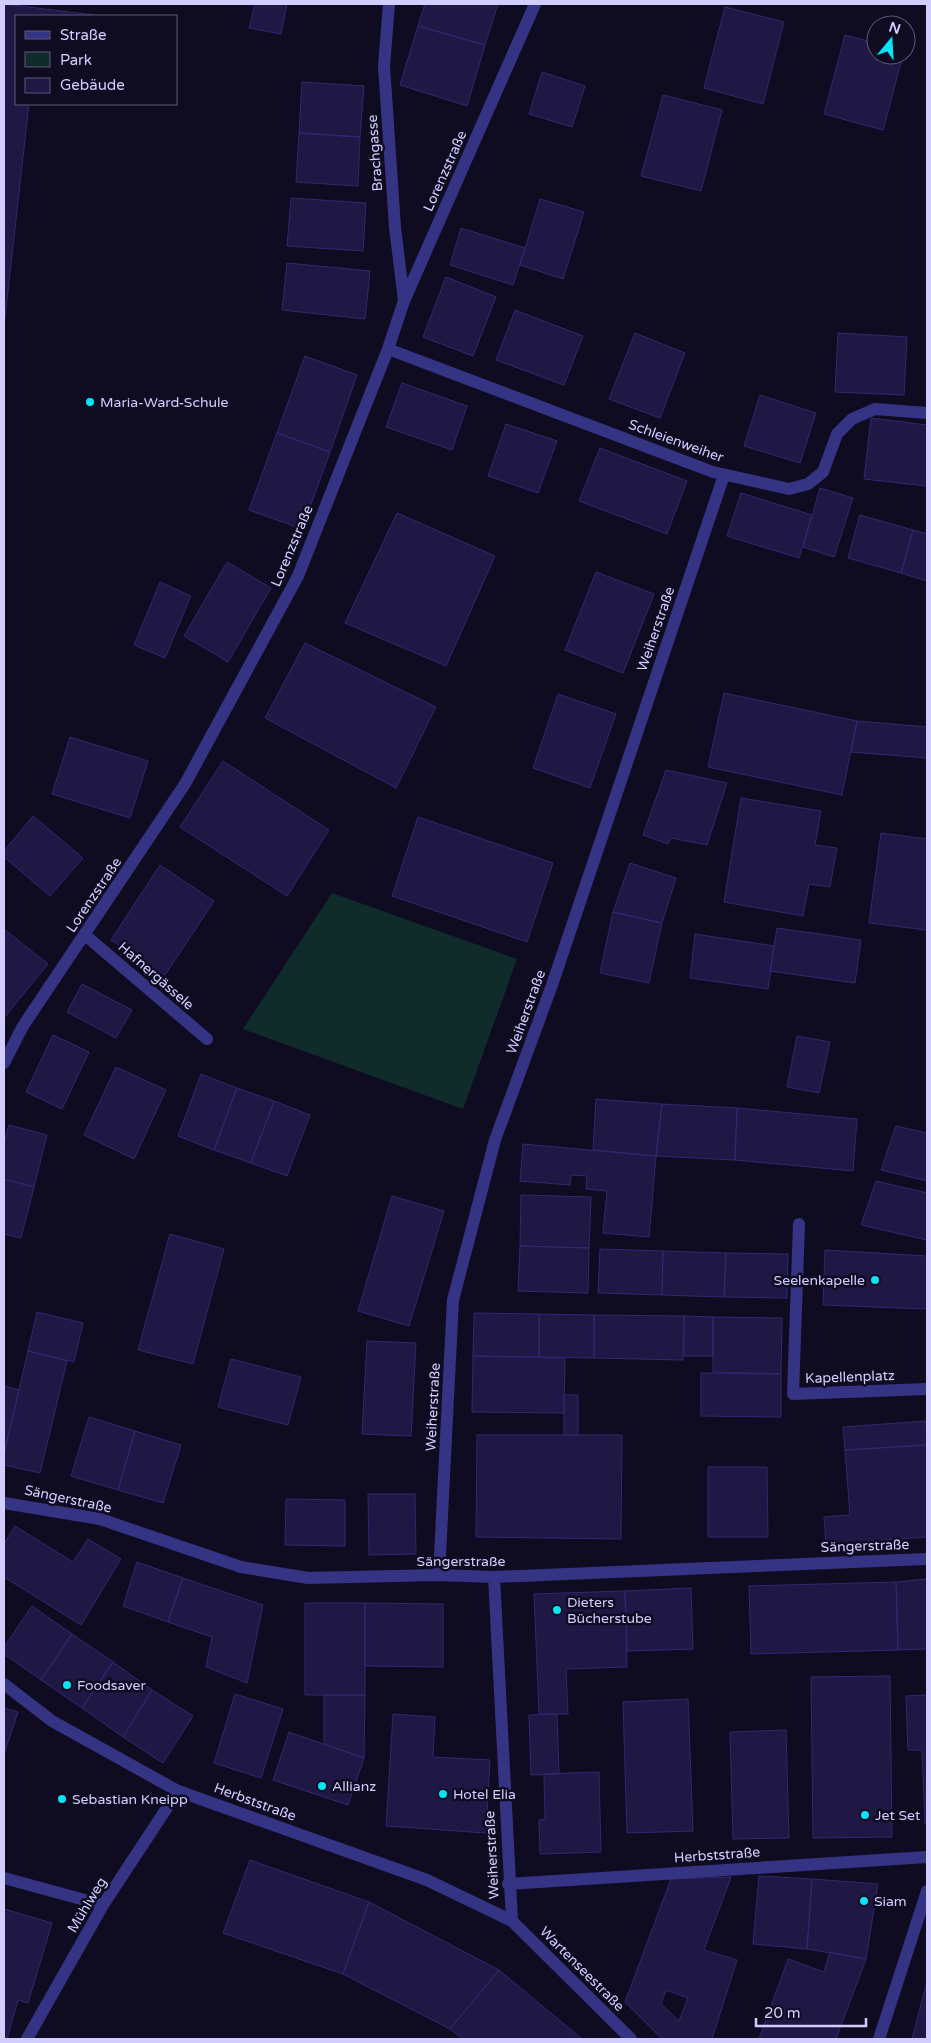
<svg xmlns="http://www.w3.org/2000/svg" width="931" height="2043" viewBox="0 0 931 2043" font-family="'Varela Round',sans-serif">
<style>
.green{fill:#0f2c2a}
.building{fill:#1f1744;stroke:#342771;fill-rule:evenodd}
.lines{fill:none;stroke-linecap:round;stroke-linejoin:round}
.minor{stroke:#353484;stroke-width:12}
.poi-dot{fill:#00e5f8;stroke:#0f0c22;stroke-width:2}
.labels{text-anchor:middle;dominant-baseline:central;stroke-width:5;stroke-linejoin:round;paint-order:stroke}
.street-label{font-size:14px;fill:#d1cdff;stroke:#0f0c22}
.poi-label{font-size:14px;fill:#d1cdff;stroke:#0f0c22;text-anchor:start}
</style>
<rect width="100%" height="100%" fill="#0f0c22"/>
<!-- green -->
<path class="green" d="M332,893L517,959L463,1109L243,1029Z"/>
<!-- building -->
<path class="building" d="M4,4L102,16H16V104H29L4,326Z
M255,4H287L281,34L249,28Z
M425,4H498L485,45L418,26Z
M725,7L784,22L763,104L704,88Z
M418,26L485,45L467,106L400,85Z
M845,35L876,43V55H903L883,130L824,114Z
M542,72L585,86L572,127L529,114Z
M302,82L364,86L360,137L299,133Z
M663,95L722,110L701,191L641,176Z
M299,133L360,137L358,186L296,182Z
M291,198L366,203L363,251L287,246Z
M540,199L584,212L563,279L520,265Z
M461,228L525,248L513,285L450,265Z
M287,263L370,271L365,319L282,310Z
M446,277L496,297L473,356L423,337Z
M515,310L583,336L564,385L496,360Z
M635,333L685,353L660,418L609,399Z
M838,333L907,337L904,395L835,392Z
M305,356L357,375L330,452L277,433Z
M402,383L467,406L452,450L386,427Z
M760,395L816,413L800,463L744,446Z
M871,418L927,425V486L864,479Z
M506,424L557,441L538,493L488,476Z
M277,433L330,452L302,529L249,510Z
M600,448L687,481L667,534L579,501Z
M820,488L853,498L834,557L803,547Z
M741,493L812,515L799,558L727,536Z
M397,513L495,556L446,666L345,623Z
M860,515L913,530L901,573L848,558Z
M913,530L927,534V581L901,573Z
M227,562L271,588L228,662L184,636Z
M596,572L654,594L623,673L565,650Z
M160,582L191,596L165,658L134,645Z
M305,643L436,707L396,788L265,718Z
M724,693L857,721L842,795L708,767Z
M558,694L616,714L590,788L533,768Z
M857,721L927,727V758L851,752Z
M70,737L148,761L130,818L52,794Z
M223,761L329,830L287,896L180,827Z
M666,770L727,783L707,845L671,838L668,844L643,835Z
M741,798L821,811L815,845L837,848L830,887L809,884L803,916L724,902Z
M33,816L83,858L50,896L4,857V851Z
M418,817L553,863L527,942L392,896Z
M881,833L927,839V930L869,923Z
M630,863L676,878L662,923L613,912Z
M160,865L214,901L165,975L111,940Z
M613,912L662,923L649,983L600,973Z
M777,928L861,940L855,983L770,971Z
M4,929L48,964L4,1018Z
M695,934L774,946L768,989L690,978Z
M82,984L132,1010L116,1038L67,1012Z
M53,1035L89,1052L62,1109L26,1092Z
M797,1036L830,1042L819,1093L787,1087Z
M116,1067L166,1090L134,1159L84,1135Z
M201,1074L237,1088L214,1150L178,1136Z
M237,1088L274,1101L251,1163L214,1150Z
M596,1099L662,1104L656,1156L593,1150Z
M274,1101L310,1115L287,1176L251,1163Z
M662,1104L737,1108L735,1160L656,1156Z
M737,1108L857,1119L853,1171L735,1160Z
M9,1125L47,1135L34,1187L4,1179V1144Z
M896,1126L927,1133V1181L881,1170Z
M523,1144L656,1156L649,1237L603,1233L607,1191L586,1189L587,1176L571,1175L570,1185L520,1181Z
M4,1179L34,1187L21,1238L4,1234Z
M876,1181L927,1193V1240L861,1225Z
M521,1195L591,1197L589,1248L520,1246Z
M392,1196L444,1211L409,1326L358,1311Z
M170,1234L224,1249L193,1364L138,1350Z
M520,1246L589,1248L588,1293L518,1291Z
M600,1249L663,1251L662,1295L598,1293Z
M825,1250L927,1256V1309L823,1305Z
M663,1251L726,1253L724,1297L662,1295Z
M726,1253L788,1254L787,1298L724,1297Z
M37,1312L83,1323L74,1362L28,1351Z
M474,1313L539,1314V1357L473,1356Z
M539,1314L594,1315V1358L539,1357Z
M594,1315L684,1316L683,1360L594,1358Z
M684,1316L713,1317V1356H684Z
M713,1317L782,1318L781,1374L713,1372Z
M367,1341L416,1343L411,1436L362,1434Z
M28,1351L67,1361L40,1473L4,1465V1454Z
M473,1356L565,1358L564,1413L472,1412Z
M231,1359L301,1377L288,1425L218,1407Z
M701,1373L781,1374V1417L701,1416Z
M4,1386L19,1390L4,1454Z
M564,1395H578V1435H564Z
M89,1417L135,1431L118,1490L71,1476Z
M926,1421L927,1445L845,1450L843,1427Z
M135,1431L181,1445L163,1503L118,1490Z
M477,1435H622L621,1539L476,1537Z
M927,1445V1537L826,1544L824,1517L850,1515L845,1450Z
M708,1467H767L768,1537H708Z
M368,1494H415L416,1554L369,1555Z
M286,1499L345,1500V1546L285,1545Z
M15,1526L73,1562L88,1539L121,1559L81,1625L4,1577V1544Z
M137,1562L183,1578L168,1622L123,1606Z
M183,1578L263,1605L247,1683L206,1667L212,1637L168,1622Z
M927,1579V1649L898,1650L896,1582Z
M896,1582L898,1650L751,1654L749,1586Z
M691,1588L693,1649L627,1651L625,1591Z
M625,1591L627,1667L566,1669L568,1714H539L534,1594Z
M305,1603H365V1695H305Z
M365,1603L443,1604V1667L365,1666Z
M32,1606L72,1634L41,1680L4,1654V1647Z
M72,1634L113,1662L82,1708L41,1680Z
M113,1662L152,1690L123,1737L82,1708Z
M890,1676L892,1837L813,1838L811,1677Z
M152,1690L193,1716L163,1763L123,1737Z
M235,1694L283,1709L261,1778L214,1763Z
M324,1695H365L364,1758L324,1744Z
M927,1695V1824H925L922,1750H908L906,1696Z
M688,1699L693,1831L627,1833L623,1702Z
M4,1708L18,1712L4,1754Z
M393,1714L435,1717L433,1757L490,1760L486,1833L386,1826Z
M557,1714L559,1774L531,1775L529,1715Z
M786,1730L789,1838L733,1839L730,1732Z
M289,1732L364,1758L348,1805L273,1780Z
M599,1772L601,1852L540,1854L539,1820L545,1819L544,1774Z
M250,1860L369,1902L343,1974L223,1933Z
M759,1876L812,1879L807,1949L753,1944Z
M731,1877L704,1950L737,1960L712,2039H662L625,2002L671,1879ZM666,1990L688,1998L679,2021L661,2004Z
M812,1879L878,1884L866,1959L807,1949Z
M369,1902L499,1970L450,2029L343,1974Z
M4,1909L52,1923L28,2003L18,2000L7,2039H4Z
M830,1952L866,1959L836,2039H759L788,1959L824,1972Z
M499,1970L582,2039H463L450,2029Z
M927,1982V2039H912Z"/>
<g class="lines">
<!-- minor -->
<path class="minor" d="M389,4L384,66L395,227L404,301
M388,349L713,472L789,489L808,484L823,472L837,434L852,419L875,409L927,413
M85,935L207,1039
M4,1063L23,1026L185,784L298,576L388,349L404,301L535,4
M799,1224L793,1394L927,1389
M4,1503L100,1519L241,1567L308,1578L439,1575L494,1577L927,1559
M439,1575L453,1300L495,1140L552,985L724,475
M494,1577L512,1921
M4,1684L52,1721L178,1791L427,1880L512,1921L631,2039
M4,1878L103,1905
M508,1884L927,1857
M27,2039L103,1905L178,1791
M879,2039L927,1891"/>
</g>
<!-- markers -->
<g class="poi-dot">
<circle cx="90" cy="402" r="5"/>
<circle cx="875" cy="1280" r="5"/>
<circle cx="557" cy="1610" r="5"/>
<circle cx="67" cy="1685" r="5"/>
<circle cx="322" cy="1786" r="5"/>
<circle cx="443" cy="1794" r="5"/>
<circle cx="62" cy="1799" r="5"/>
<circle cx="865" cy="1815" r="5"/>
<circle cx="864" cy="1901" r="5"/>
</g>
<g class="labels">
<!-- street labels -->
<g class="street-label">
<text transform="translate(375 153) rotate(-94)">Brachgasse</text>
<text transform="translate(445 171) rotate(-66)">Lorenzstraße</text>
<text transform="translate(676 441) rotate(20)">Schleienweiher</text>
<text transform="translate(292 546) rotate(-67)">Lorenzstraße</text>
<text transform="translate(656 629) rotate(-71)">Weiherstraße</text>
<text transform="translate(94 895) rotate(-56)">Lorenzstraße</text>
<text transform="translate(156 976) rotate(41)">Hafnergässele</text>
<text transform="translate(526 1012) rotate(-70)">Weiherstraße</text>
<text transform="translate(850 1377) rotate(-2)">Kapellenplatz</text>
<text transform="translate(433 1407) rotate(-87)">Weiherstraße</text>
<text transform="translate(68 1499) rotate(12)">Sängerstraße</text>
<text transform="translate(865 1546) rotate(-2)">Sängerstraße</text>
<text x="461" y="1561">Sängerstraße</text>
<text transform="translate(255 1802) rotate(20)">Herbststraße</text>
<text transform="translate(492 1855) rotate(-93)">Weiherstraße</text>
<text transform="translate(717 1855) rotate(-4)">Herbststraße</text>
<text transform="translate(87 1905) rotate(-59)">Mühlweg</text>
<text transform="translate(582 1969) rotate(45)">Wartenseestraße</text>
</g>
<!-- poi labels -->
<g class="poi-label">
<text x="100" y="402">Maria-Ward-Schule</text>
<text x="865" y="1280" text-anchor="end">Seelenkapelle</text>
<text x="567" y="1602">Dieters<tspan x="567" dy="16">Bücherstube</tspan></text>
<text x="77" y="1685">Foodsaver</text>
<text x="332" y="1786">Allianz</text>
<text x="453" y="1794">Hotel Elia</text>
<text x="72" y="1799">Sebastian Kneipp</text>
<text x="875" y="1815">Jet Set</text>
<text x="874" y="1901">Siam</text>
</g>
</g>
<!-- border -->
<rect width="931" height="2043" fill="none" stroke="#d1cdff" stroke-width="10"/>
<!-- legend -->
<rect x="15" y="15" width="162" height="90" fill="#0f0c22" stroke="#5d597a"/>
<rect x="25" y="31" width="25" height="8" fill="#353484" stroke="#5d597a"/>
<text x="60" y="40" font-size="15" fill="#d1cdff">Straße</text>
<rect x="25" y="52" width="25" height="15" fill="#0f2c2a" stroke="#5d597a"/>
<text x="60" y="65" font-size="15" fill="#d1cdff">Park</text>
<rect x="25" y="78" width="25" height="15" fill="#1f1744" stroke="#5d597a"/>
<text x="60" y="90" font-size="15" fill="#d1cdff">Gebäude</text>
<!-- north arrow -->
<g transform="translate(891 40) rotate(18)"><circle r="24" fill="#0f0c22" stroke="#5d597a"/>
<path d="M0-4L9 19L0 12L-9 19Z" fill="#00e5f8"/>
<text y="-8" font-size="14" font-weight="bold" text-anchor="middle" fill="#d1cdff">N</text>
</g>
<!-- scale -->
<path d="M756 2018v8h110v-8" fill="none" stroke="#d1cdff" stroke-width="2.5"/>
<text x="764" y="2018" font-size="15" fill="#d1cdff" stroke="#0f0c22" stroke-width="4" paint-order="stroke">20 m</text>
</svg>
